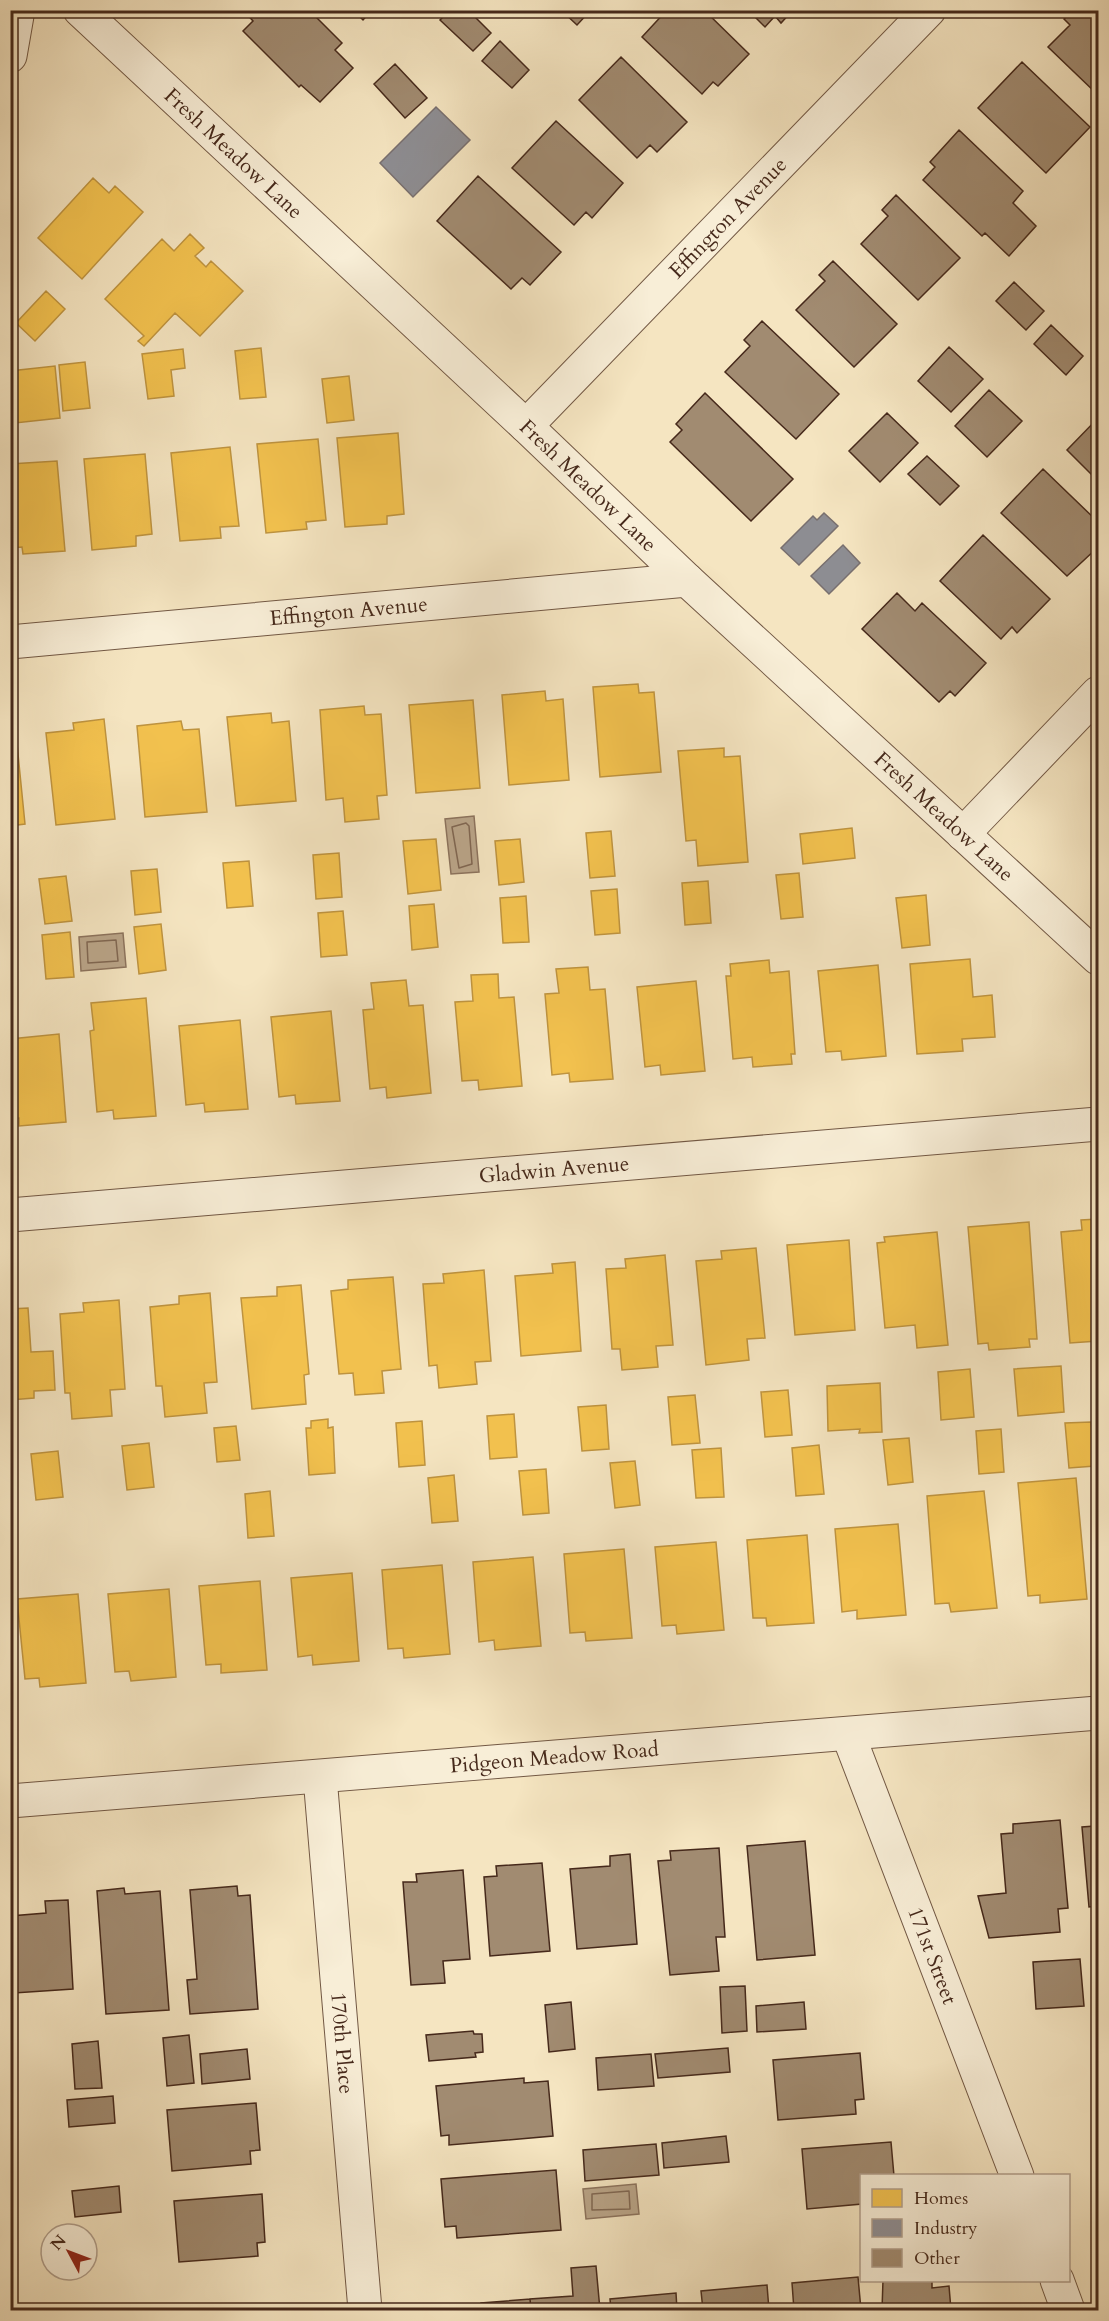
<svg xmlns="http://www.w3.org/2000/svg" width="1109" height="2321" viewBox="0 0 1109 2321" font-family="Cardo,serif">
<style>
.water{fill:#baa589;stroke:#8c735d;stroke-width:1.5}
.homes{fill:#f2c14e;stroke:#be933f;stroke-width:1.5}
.industry{fill:#8d8d92;stroke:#786f6e;stroke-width:1.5}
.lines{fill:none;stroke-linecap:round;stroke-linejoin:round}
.shore{stroke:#806752;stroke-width:1.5}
.building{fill:#a18b71;stroke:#46291b;stroke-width:1.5}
.minor-casing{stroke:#725844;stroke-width:35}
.minor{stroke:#f8eed7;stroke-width:33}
.labels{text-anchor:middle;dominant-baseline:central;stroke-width:6;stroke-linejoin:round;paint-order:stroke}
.street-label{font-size:21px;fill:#46291b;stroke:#f8eed7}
</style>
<rect width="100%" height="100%" fill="#f5e5c1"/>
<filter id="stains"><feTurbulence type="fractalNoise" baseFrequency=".00333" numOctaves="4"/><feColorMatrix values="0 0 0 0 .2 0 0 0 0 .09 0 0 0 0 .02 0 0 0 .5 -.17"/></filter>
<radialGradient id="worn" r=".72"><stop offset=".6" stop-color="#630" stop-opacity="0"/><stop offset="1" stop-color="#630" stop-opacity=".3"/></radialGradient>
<!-- water -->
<path class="water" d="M474,816L479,872L451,874L445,819Z
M123,933L126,967L81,971L79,937Z
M636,2184L639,2214L586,2219L583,2189Z"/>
<!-- homes -->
<path class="homes" d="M93,178L109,193L115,186L143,212L82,279L38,238Z
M190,234L204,248L195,256L206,267L211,261L243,291L200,336L175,313L144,346L138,341L144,336L105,299L162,239L174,251Z
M46,291L65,309L35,341L16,323Z
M261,348L266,397L240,399L235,351Z
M183,349L185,368L171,370L174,396L148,399L142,354Z
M85,362L90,408L63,411L59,365Z
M55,366L60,418L15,423L10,371Z
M349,376L354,420L327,423L322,379Z
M398,433L404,514L387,516V524L345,527L337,438Z
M318,439L326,520L306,522L307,529L266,533L257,444Z
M230,447L239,526L220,527L221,538L180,541L171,453Z
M145,454L152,534L136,536V546L92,550L84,459Z
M57,461L65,551L23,554L22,547L10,548V464Z
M638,684L639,693L654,692L661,772L600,777L593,687Z
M545,691L546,701L563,699L569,780L509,785L502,695Z
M473,700L480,788L416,793L409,705Z
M364,706L365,715L381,714L387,795L377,796L379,819L345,822L343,798L326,800L320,710Z
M271,713L272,723L289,721L296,801L236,806L227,717Z
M104,719L115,819L56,825L46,733L74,730L73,723Z
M181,721L183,730L199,729L207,812L145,817L137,726Z
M16,734L25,824L10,826V735Z
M724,748V757L740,756L748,862L698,866L696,840L686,841L678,751Z
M852,828L855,858L803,864L800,834Z
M611,831L615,876L590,878L586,833Z
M436,839L441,890L408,894L403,841Z
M520,839L524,882L499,885L495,841Z
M339,853L342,897L316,899L313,855Z
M249,861L253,906L227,908L223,863Z
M157,869L161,912L135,915L131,871Z
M799,873L803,917L781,919L776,875Z
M66,876L72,921L45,924L39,879Z
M708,881L711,923L685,925L682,883Z
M617,889L620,933L595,935L591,891Z
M926,895L930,945L902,948L896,898Z
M526,896L529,942L503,943L500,898Z
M434,904L438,947L412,950L409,906Z
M343,911L347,955L321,957L318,913Z
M161,924L166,970L139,974L134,927Z
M70,932L74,977L46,979L42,935Z
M970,959L973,997L992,995L995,1037L962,1039L963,1051L917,1054L910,964Z
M769,960L770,973L789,971L795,1054H791L792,1064L753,1067L752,1057L733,1059L726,976H731L730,964Z
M878,965L886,1056L842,1060L841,1051L826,1052L818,971Z
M588,967L590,990L605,989L613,1079L570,1082L569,1073L552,1075L545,994L559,993L556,969Z
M498,974L499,998L514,997L522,1086L479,1090L478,1080L462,1081L455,1002L473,1001L471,975Z
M406,980L409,1006L423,1005L431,1093L387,1098L386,1087L370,1089L363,1010L374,1009L371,983Z
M696,981L705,1071L661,1075L660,1065L645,1067L637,987Z
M146,998L156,1116L114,1119L113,1110L97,1112L90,1031L94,1030L91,1003Z
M331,1011L340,1101L296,1104L295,1095L279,1097L271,1017Z
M240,1020L248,1109L205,1112L204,1103L186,1105L179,1026Z
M59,1034L66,1122L19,1126V1118L10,1119V1039Z
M1098,1219V1341L1070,1343L1061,1232L1082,1230L1081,1220Z
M1029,1222L1037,1339H1029L1030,1347L989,1350L988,1343L978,1344L968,1227Z
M937,1232L948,1345L917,1348L915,1325L885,1328L877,1243L885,1242L884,1237Z
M849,1240L855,1330L795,1335L787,1245Z
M756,1248L765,1338L747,1339L749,1360L706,1365L696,1261L722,1259L721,1251Z
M665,1255L673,1345L656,1346L658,1367L622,1370L620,1349H612L606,1269L626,1268L625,1259Z
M575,1262L581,1351L521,1356L515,1276L553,1273L552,1264Z
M484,1270L491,1361L475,1362L477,1384L439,1388L437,1365L429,1366L423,1284L444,1283L443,1274Z
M393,1277L401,1369L382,1371L384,1393L355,1395L353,1373L339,1374L331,1291L348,1289V1280Z
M301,1285L309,1374L304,1375L306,1404L252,1409L241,1298L277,1296V1287Z
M210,1293L217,1382L204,1383L207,1413L165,1417L162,1386H156L150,1307L179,1304V1296Z
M119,1300L125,1389L110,1390L112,1416L72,1419L70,1393H65L60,1314L84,1312L83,1303Z
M28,1308L31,1352L53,1351L55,1390L34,1391V1398L10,1400V1309Z
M1061,1366L1064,1412L1018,1416L1014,1369Z
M970,1369L974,1417L941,1420L938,1372Z
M880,1383L882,1432L859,1433L860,1429L828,1431L827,1386Z
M788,1390L792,1435L765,1437L761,1392Z
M695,1395L700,1443L672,1445L668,1397Z
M606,1405L609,1449L582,1451L578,1407Z
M514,1414L517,1457L490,1459L487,1416Z
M328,1419V1428L333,1427L335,1473L309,1475L306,1428H311V1421Z
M422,1421L425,1465L399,1467L396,1423Z
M1091,1422L1095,1466L1069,1468L1065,1423Z
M236,1426L240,1460L217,1462L214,1428Z
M1001,1429L1004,1472L979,1474L976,1431Z
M909,1438L913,1482L888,1485L883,1440Z
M149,1443L154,1487L127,1490L122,1446Z
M819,1445L824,1494L796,1496L792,1448Z
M721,1448L724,1497L696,1498L692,1450Z
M58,1451L63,1497L36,1500L31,1454Z
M635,1461L640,1505L615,1508L610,1463Z
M546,1469L549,1513L523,1515L519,1471Z
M454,1475L458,1521L432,1523L428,1478Z
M1076,1478L1087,1599L1040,1603V1595L1028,1596L1018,1483Z
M270,1491L274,1536L248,1538L245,1494Z
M984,1491L997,1608L951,1612L949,1603L935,1604L927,1496Z
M898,1524L906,1615L857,1619V1610L842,1612L835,1529Z
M807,1535L814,1623L767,1626L766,1618H753L747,1540Z
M716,1542L724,1630L677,1634L676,1625L662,1626L655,1547Z
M624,1549L632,1638L586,1641L585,1632L570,1633L564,1554Z
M533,1557L541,1646L495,1650L494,1640L479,1642L473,1562Z
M442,1565L450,1654L404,1658L403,1648L388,1649L382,1570Z
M352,1573L359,1661L313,1665L312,1655L298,1657L291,1578Z
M260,1581L267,1670L221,1673V1664L206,1665L199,1586Z
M169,1589L176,1677L131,1681L129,1671L115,1672L108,1594Z
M78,1594L86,1683L40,1687L39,1678L25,1679L17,1599Z"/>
<!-- industry -->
<path class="industry" d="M436,107L470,140L413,197L380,163Z
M824,513L838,526L799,565L781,548L813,516L817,520Z
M843,545L860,563L829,594L811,576Z"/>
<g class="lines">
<!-- shore -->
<path class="shore" d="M466,823L469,826L472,864L459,868L452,827Z
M116,940L118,961L88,963L87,942Z
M629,2191L630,2209L592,2210V2194Z"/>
</g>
<!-- building -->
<path class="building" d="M243,10H309L342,43L335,50L353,68L320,102L301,85L299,87L243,31L253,21Z
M353,10H372L363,20Z
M450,10H468L491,33L473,51L440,20Z
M561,10H591L577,25Z
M667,10H704L749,54L718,86L713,82L702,94L642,37Z
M748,10H793L781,23L775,16L765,27Z
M1073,10H1098V95L1048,47L1070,25L1064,19Z
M500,41L529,70L512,88L482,61Z
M621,57L687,122L657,152L650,145L637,158L579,100Z
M1022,62L1090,127L1046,173L978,108Z
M395,64L427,98L405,118L374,84Z
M556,121L623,183L592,218L586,212L574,225L512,168Z
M959,130L1023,191L1013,203L1036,226L1009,256L985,233L982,236L923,180L935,167L930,162Z
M478,176L561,252L530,285L522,278L511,289L437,221Z
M896,195L960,258L918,300L861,244L888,216L882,210Z
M833,261L897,324L854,367L796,310L825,281L819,275Z
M1014,282L1044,311L1026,330L996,301Z
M762,321L839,394L796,439L725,372L750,346L744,340Z
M1051,325L1083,356L1066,375L1034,344Z
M949,347L983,379L951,412L918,381Z
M989,390L1022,421L987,457L955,426Z
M705,393L793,479L751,521L670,442L682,430L676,424Z
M887,413L918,443L880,482L849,451Z
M1098,418V481L1067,450Z
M927,456L959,486L940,505L908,474Z
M1043,469L1098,522V547L1067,576L1001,513Z
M983,535L1050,599L1017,633L1012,627L1001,639L940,581Z
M897,593L915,611L922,603L986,663L955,696L950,691L939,702L862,629Z
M1095,1817H1098V1906L1089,1907L1082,1827L1095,1826Z
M1060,1820L1068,1908L1058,1909L1060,1932L989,1938L978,1896L1006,1893L1001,1834L1013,1833V1824Z
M805,1841L815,1955L757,1960L747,1846Z
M719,1848L725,1937H716L719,1971L670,1975L658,1861L671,1860L670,1851Z
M630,1854L637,1944L577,1949L570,1869L610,1866V1856Z
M542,1863L550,1951L490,1956L484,1877L497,1876L496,1866Z
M463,1870L470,1959L443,1961L445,1983L411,1985L403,1882H417L416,1874Z
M237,1886L238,1896L250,1895L258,2009L190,2014L187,1980L197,1979L190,1890Z
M124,1888L125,1894L160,1891L169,2010L106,2014L97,1891Z
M68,1900L73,1989L14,1993L10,1916L46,1913L45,1901Z
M1080,1959L1084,2006L1036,2009L1033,1962Z
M745,1986L747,2031L722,2033L720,1987Z
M571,2002L575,2049L549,2052L545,2005Z
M804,2002L806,2029L757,2032L756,2006Z
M473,2031L474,2034H482L483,2052L475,2053L476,2057L429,2061L426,2035Z
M1098,2032V2094L1092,2033Z
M189,2035L194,2083L167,2086L163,2038Z
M98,2041L102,2088L75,2089L72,2044Z
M728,2048L730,2072L658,2078L655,2054Z
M247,2049L250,2079L202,2084L200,2054Z
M860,2053L864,2099L855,2100L856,2114L778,2120L773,2060Z
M651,2054L654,2086L598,2090L596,2058Z
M524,2078V2083L548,2081L553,2136L449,2145V2135L441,2136L436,2086Z
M113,2096L115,2123L69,2127L67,2100Z
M256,2103L260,2150L250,2151L251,2164L172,2171L167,2110Z
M726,2136L729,2162L664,2168L662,2143Z
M891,2142L894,2176H862V2204L807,2209L802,2149Z
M656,2144L659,2175L585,2181L583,2150Z
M556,2170L561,2230L457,2238L456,2226L445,2227L441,2179Z
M119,2186L121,2212L75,2217L72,2191Z
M262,2194L265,2242L257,2243L258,2256L179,2262L174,2201Z
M596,2266L600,2310H531L530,2299L573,2296L571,2268Z
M858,2277L861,2310H794L792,2283Z
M883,2280H932V2288L949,2286L951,2310H882Z
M767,2285L769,2310H703L701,2291Z
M676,2293L677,2310H611L610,2299Z
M530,2299L531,2310H481V2303Z"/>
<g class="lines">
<defs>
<g id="minor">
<path id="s1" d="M80,10L526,426L687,580L1098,958"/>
<path d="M10,56L18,10"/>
<path id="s2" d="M526,426L929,10"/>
<path id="s3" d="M10,642L687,580"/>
<path d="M963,834L1098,693"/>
<path id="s4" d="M10,1215L1098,1124"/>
<path id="s5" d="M848,1734L1017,2176"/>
<path id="s6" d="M320,1777L365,2310"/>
<path id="s7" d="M10,1801L1098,1713"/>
<path d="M1057,2280L1068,2310"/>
</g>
</defs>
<!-- minor casing -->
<use href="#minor" class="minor-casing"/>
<!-- minor -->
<use href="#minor" class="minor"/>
</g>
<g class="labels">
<!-- street labels -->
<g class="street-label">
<text stroke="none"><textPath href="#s1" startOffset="210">Fresh Meadow Lane</textPath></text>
<text stroke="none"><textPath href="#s2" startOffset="290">Effington Avenue</textPath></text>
<text stroke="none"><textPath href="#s1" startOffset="696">Fresh Meadow Lane</textPath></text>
<text stroke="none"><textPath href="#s3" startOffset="340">Effington Avenue</textPath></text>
<text stroke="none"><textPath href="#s1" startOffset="1182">Fresh Meadow Lane</textPath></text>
<text stroke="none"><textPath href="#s4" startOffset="546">Gladwin Avenue</textPath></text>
<text stroke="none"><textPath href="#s7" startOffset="546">Pidgeon Meadow Road</textPath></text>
<text stroke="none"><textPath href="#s5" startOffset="237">171st Street</textPath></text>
<text stroke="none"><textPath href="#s6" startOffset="267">170th Place</textPath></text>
</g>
</g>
<!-- margin -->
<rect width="1109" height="2321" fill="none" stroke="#f5e5c1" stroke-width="36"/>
<rect x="12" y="12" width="1085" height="2297" fill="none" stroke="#46291b" stroke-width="3"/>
<rect x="18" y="18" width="1073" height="2285" fill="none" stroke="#46291b" stroke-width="1.5"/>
<!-- legend -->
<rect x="860" y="2174" width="210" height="108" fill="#f8eed7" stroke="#b19f8c" stroke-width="1.5"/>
<rect x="872" y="2189" width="30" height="18" fill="#f2c14e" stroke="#b19f8c" stroke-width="1.5"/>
<text x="914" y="2204" font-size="18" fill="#46291b">Homes</text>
<rect x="872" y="2219" width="30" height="18" fill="#8d8d92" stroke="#b19f8c" stroke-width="1.5"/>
<text x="914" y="2234" font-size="18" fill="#46291b">Industry</text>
<rect x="872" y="2249" width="30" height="18" fill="#a18b71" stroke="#b19f8c" stroke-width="1.5"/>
<text x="914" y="2264" font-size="18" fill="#46291b">Other</text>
<!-- north arrow -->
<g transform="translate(69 2252) rotate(311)"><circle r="28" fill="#f8eed7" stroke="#b19f8c" stroke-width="1.5"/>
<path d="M0-4.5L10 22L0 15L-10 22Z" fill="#8f2418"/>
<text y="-9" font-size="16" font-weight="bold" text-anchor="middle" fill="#46291b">N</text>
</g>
<rect width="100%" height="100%" filter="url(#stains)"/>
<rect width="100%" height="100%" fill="url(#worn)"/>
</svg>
